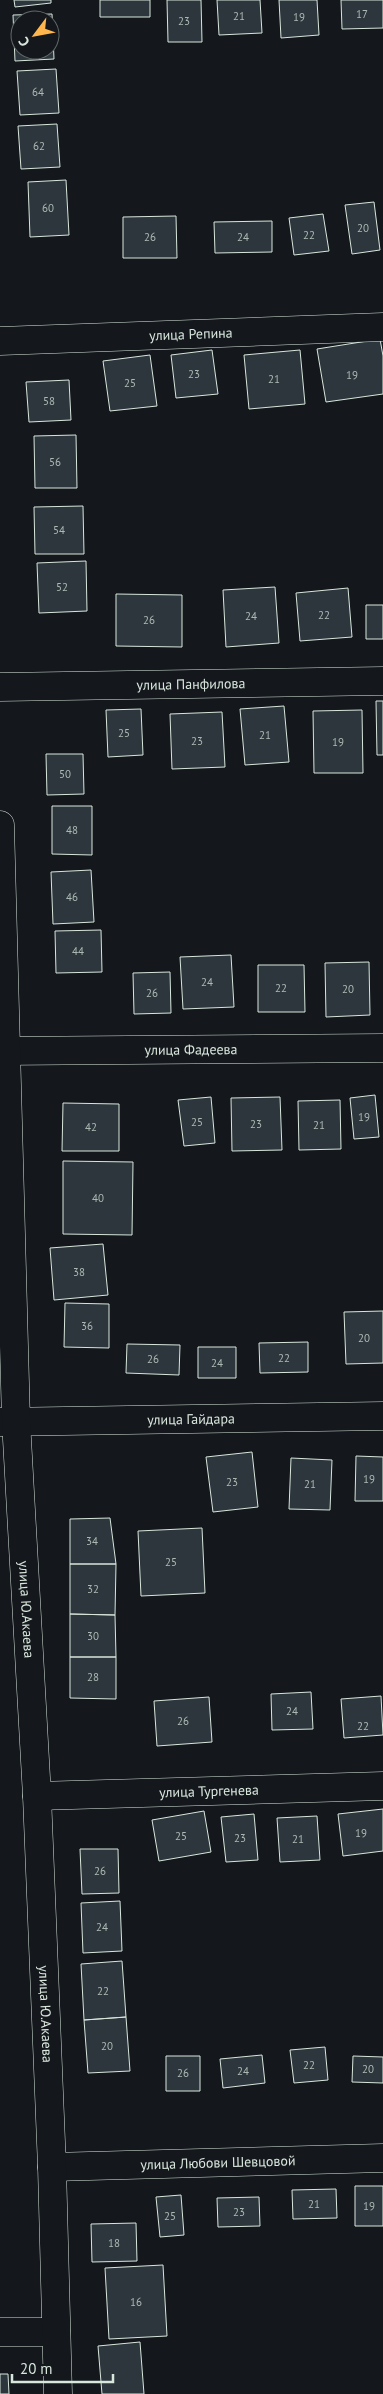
<svg xmlns="http://www.w3.org/2000/svg" width="383" height="2394" viewBox="0 0 383 2394" font-family="'PT Sans',sans-serif">
<style>
.building{fill:#2c363c;stroke:#d8e6dc;fill-rule:evenodd}
.lines{fill:none;stroke-linecap:round;stroke-linejoin:round}
.minor-casing{stroke:#d8e6dc;stroke-width:29}
.secondary-casing{stroke:#d8e6dc;stroke-width:29}
.minor{stroke:#14181c;stroke-width:28}
.secondary{stroke:#14181c;stroke-width:28}
.labels{text-anchor:middle;dominant-baseline:central;stroke-width:4;stroke-linejoin:round;paint-order:stroke}
.number-label{font-size:11px;fill:#adbab4}
.street-label{font-size:14px;fill:#d8e6dc;stroke:#14181c}
</style>
<rect width="100%" height="100%" fill="#14181c"/>
<!-- building -->
<path class="building" d="M14,0H51V3L15,7Z
M100,0H150V17H100Z
M167,0H201L202,42H168Z
M217,0H260L262,33L219,35Z
M279,0H317L319,35L281,38Z
M341,0H383V28L342,29Z
M52,14L54,59L15,61L13,15ZM20,20H50V50H20Z
M56,69L59,113L20,115L17,71Z
M57,124L60,167L21,169L18,126Z
M66,180L69,235L30,237L28,182Z
M374,202L380,250L352,254L345,205Z
M323,214L329,251L294,255L289,218Z
M176,216L177,258H123V217Z
M272,221V252L215,253L214,222Z
M380,339L383,356V394L326,402L317,349Z
M212,350L218,394L176,398L171,355Z
M300,350L305,404L249,409L244,355Z
M150,355L157,406L110,411L103,361Z
M69,380L71,420L29,422L26,382Z
M76,435L77,488H35L34,436Z
M83,506L84,554H35L34,507Z
M86,561L87,611L39,613L37,563Z
M275,587L279,643L226,647L223,590Z
M348,588L352,637L300,641L296,593Z
M116,594L182,595V647L116,646Z
M366,605H383V639H366Z
M376,701H383V755H377Z
M284,706L289,762L245,765L240,709Z
M141,709L143,755L108,757L106,710Z
M362,710L363,773H314L313,711Z
M222,712L225,767L172,769L170,714Z
M46,754H83L84,794L47,795Z
M52,806H92V855L52,854Z
M91,870L94,922L53,924L51,872Z
M101,930L102,972L56,973L55,931Z
M231,955L234,1007L183,1009L180,957Z
M369,962L370,1015L326,1017L325,963Z
M258,965H304L305,1012H258Z
M170,972L171,1013L134,1014L133,973Z
M375,1095L379,1137L354,1139L350,1098Z
M211,1097L215,1143L184,1146L178,1100Z
M280,1097L282,1150L232,1151L231,1098Z
M340,1100L341,1149L299,1150L298,1101Z
M63,1103L119,1104V1151H62Z
M63,1161L133,1162L132,1235L63,1234Z
M103,1244L108,1295L54,1300L50,1248Z
M65,1303L109,1304V1348L64,1347Z
M383,1311V1363L346,1364L344,1312Z
M308,1342V1372L260,1373L259,1343Z
M127,1344L180,1345L179,1375L126,1373Z
M198,1347H236V1378H198Z
M252,1452L258,1507L213,1512L206,1457Z
M356,1456L383,1457V1501H355Z
M291,1458L332,1460L330,1510L289,1509Z
M110,1518L116,1564H70V1519Z
M202,1528L205,1593L141,1596L138,1531Z
M70,1564H116L115,1615L70,1614Z
M70,1614L115,1615L116,1657H70Z
M70,1657H116V1699L70,1698Z
M311,1692L313,1729L272,1730L271,1694Z
M381,1696L383,1735L344,1738L341,1699Z
M209,1697L212,1742L157,1746L154,1701Z
M383,1809V1851L343,1856L338,1814Z
M204,1811L211,1852L159,1861L152,1820Z
M254,1814L258,1860L226,1862L221,1817Z
M317,1816L320,1860L280,1862L277,1818Z
M80,1849H118L119,1893L82,1894Z
M120,1901L122,1951L83,1953L81,1903Z
M122,1961L126,2017L84,2020L81,1964Z
M126,2017L130,2071L88,2073L84,2020Z
M325,2047L328,2080L294,2083L290,2050Z
M262,2055L265,2083L223,2088L220,2059Z
M166,2056H200V2091H166Z
M353,2056L383,2057V2083L352,2082Z
M355,2186H383V2226H355Z
M336,2189L337,2218L293,2219L292,2190Z
M181,2195L184,2235L160,2237L156,2197Z
M259,2197L260,2226L218,2227L217,2198Z
M136,2223L137,2261L92,2262L91,2224Z
M163,2265L167,2336L109,2339L105,2268Z
M140,2342L144,2394H102L98,2346Z
M0,2374H8L9,2394H0Z"/>
<g class="lines">
<defs>
<g id="minor">
<path id="s1" d="M0,341L383,327"/>
<path id="s2" d="M0,687L383,681"/>
<path id="s3" d="M0,1051L383,1048"/>
<path id="s4" d="M0,1422L383,1416"/>
<path id="s5" d="M37,1796L383,1786"/>
<path id="s6" d="M52,2167L383,2158"/>
<path d="M0,2332H56"/>
</g>
<g id="secondary">
<path id="s7" d="M0,825L16,1421L37,1796L52,2167L58,2394"/>
</g>
</defs>
<!-- minor casing -->
<use href="#minor" class="minor-casing"/>
<!-- secondary casing -->
<use href="#secondary" class="secondary-casing"/>
<!-- minor -->
<use href="#minor" class="minor"/>
<!-- secondary -->
<use href="#secondary" class="secondary"/>
</g>
<g class="labels">
<!-- number labels -->
<g class="number-label">
<text x="362" y="14">17</text>
<text x="239" y="16">21</text>
<text x="299" y="17">19</text>
<text x="184" y="21">23</text>
<text x="38" y="92">64</text>
<text x="39" y="146">62</text>
<text x="48" y="208">60</text>
<text x="363" y="228">20</text>
<text x="309" y="235">22</text>
<text x="150" y="237">26</text>
<text x="243" y="237">24</text>
<text x="194" y="374">23</text>
<text x="352" y="375">19</text>
<text x="274" y="379">21</text>
<text x="130" y="383">25</text>
<text x="49" y="401">58</text>
<text x="55" y="462">56</text>
<text x="59" y="530">54</text>
<text x="62" y="587">52</text>
<text x="324" y="615">22</text>
<text x="251" y="616">24</text>
<text x="149" y="620">26</text>
<text x="124" y="733">25</text>
<text x="265" y="735">21</text>
<text x="197" y="741">23</text>
<text x="338" y="742">19</text>
<text x="65" y="774">50</text>
<text x="72" y="830">48</text>
<text x="72" y="897">46</text>
<text x="78" y="951">44</text>
<text x="207" y="982">24</text>
<text x="281" y="988">22</text>
<text x="348" y="989">20</text>
<text x="152" y="993">26</text>
<text x="364" y="1117">19</text>
<text x="197" y="1122">25</text>
<text x="256" y="1124">23</text>
<text x="319" y="1125">21</text>
<text x="91" y="1127">42</text>
<text x="98" y="1198">40</text>
<text x="79" y="1272">38</text>
<text x="87" y="1326">36</text>
<text x="364" y="1338">20</text>
<text x="284" y="1358">22</text>
<text x="153" y="1359">26</text>
<text x="217" y="1363">24</text>
<text x="369" y="1479">19</text>
<text x="232" y="1482">23</text>
<text x="310" y="1484">21</text>
<text x="92" y="1541">34</text>
<text x="171" y="1562">25</text>
<text x="93" y="1589">32</text>
<text x="93" y="1636">30</text>
<text x="93" y="1677">28</text>
<text x="292" y="1711">24</text>
<text x="183" y="1721">26</text>
<text x="363" y="1726">22</text>
<text x="361" y="1833">19</text>
<text x="181" y="1836">25</text>
<text x="240" y="1838">23</text>
<text x="298" y="1839">21</text>
<text x="100" y="1871">26</text>
<text x="102" y="1927">24</text>
<text x="103" y="1991">22</text>
<text x="107" y="2046">20</text>
<text x="309" y="2065">22</text>
<text x="368" y="2069">20</text>
<text x="243" y="2071">24</text>
<text x="183" y="2073">26</text>
<text x="314" y="2204">21</text>
<text x="369" y="2206">19</text>
<text x="239" y="2212">23</text>
<text x="170" y="2216">25</text>
<text x="114" y="2243">18</text>
<text x="136" y="2302">16</text>
</g>
<!-- street labels -->
<g class="street-label">
<text stroke="none"><textPath href="#s1" startOffset="191">улица Репина</textPath></text>
<text stroke="none"><textPath href="#s2" startOffset="191">улица Панфилова</textPath></text>
<text stroke="none"><textPath href="#s3" startOffset="191">улица Фадеева</textPath></text>
<text stroke="none"><textPath href="#s4" startOffset="191">улица Гайдара</textPath></text>
<text stroke="none"><textPath href="#s7" startOffset="785">улица Ю.Акаева</textPath></text>
<text stroke="none"><textPath href="#s5" startOffset="172">улица Тургенева</textPath></text>
<text stroke="none"><textPath href="#s7" startOffset="1190">улица Ю.Акаева</textPath></text>
<text stroke="none"><textPath href="#s6" startOffset="166">улица Любови Шевцовой</textPath></text>
</g>
</g>
<!-- north arrow -->
<g transform="translate(35 35) rotate(238)"><circle r="24" fill="#14181c" stroke="#626a69"/>
<path d="M0-4L9 19L0 12L-9 19Z" fill="#ffb74d"/>
<text y="-8" font-size="14" font-weight="bold" text-anchor="middle" fill="#d8e6dc">С</text>
</g>
<!-- scale -->
<path d="M12 2374v8h101v-8" fill="none" stroke="#d8e6dc" stroke-width="2.5"/>
<text x="20" y="2374" font-size="15" fill="#d8e6dc" stroke="#14181c" stroke-width="4" paint-order="stroke">20 m</text>
</svg>
